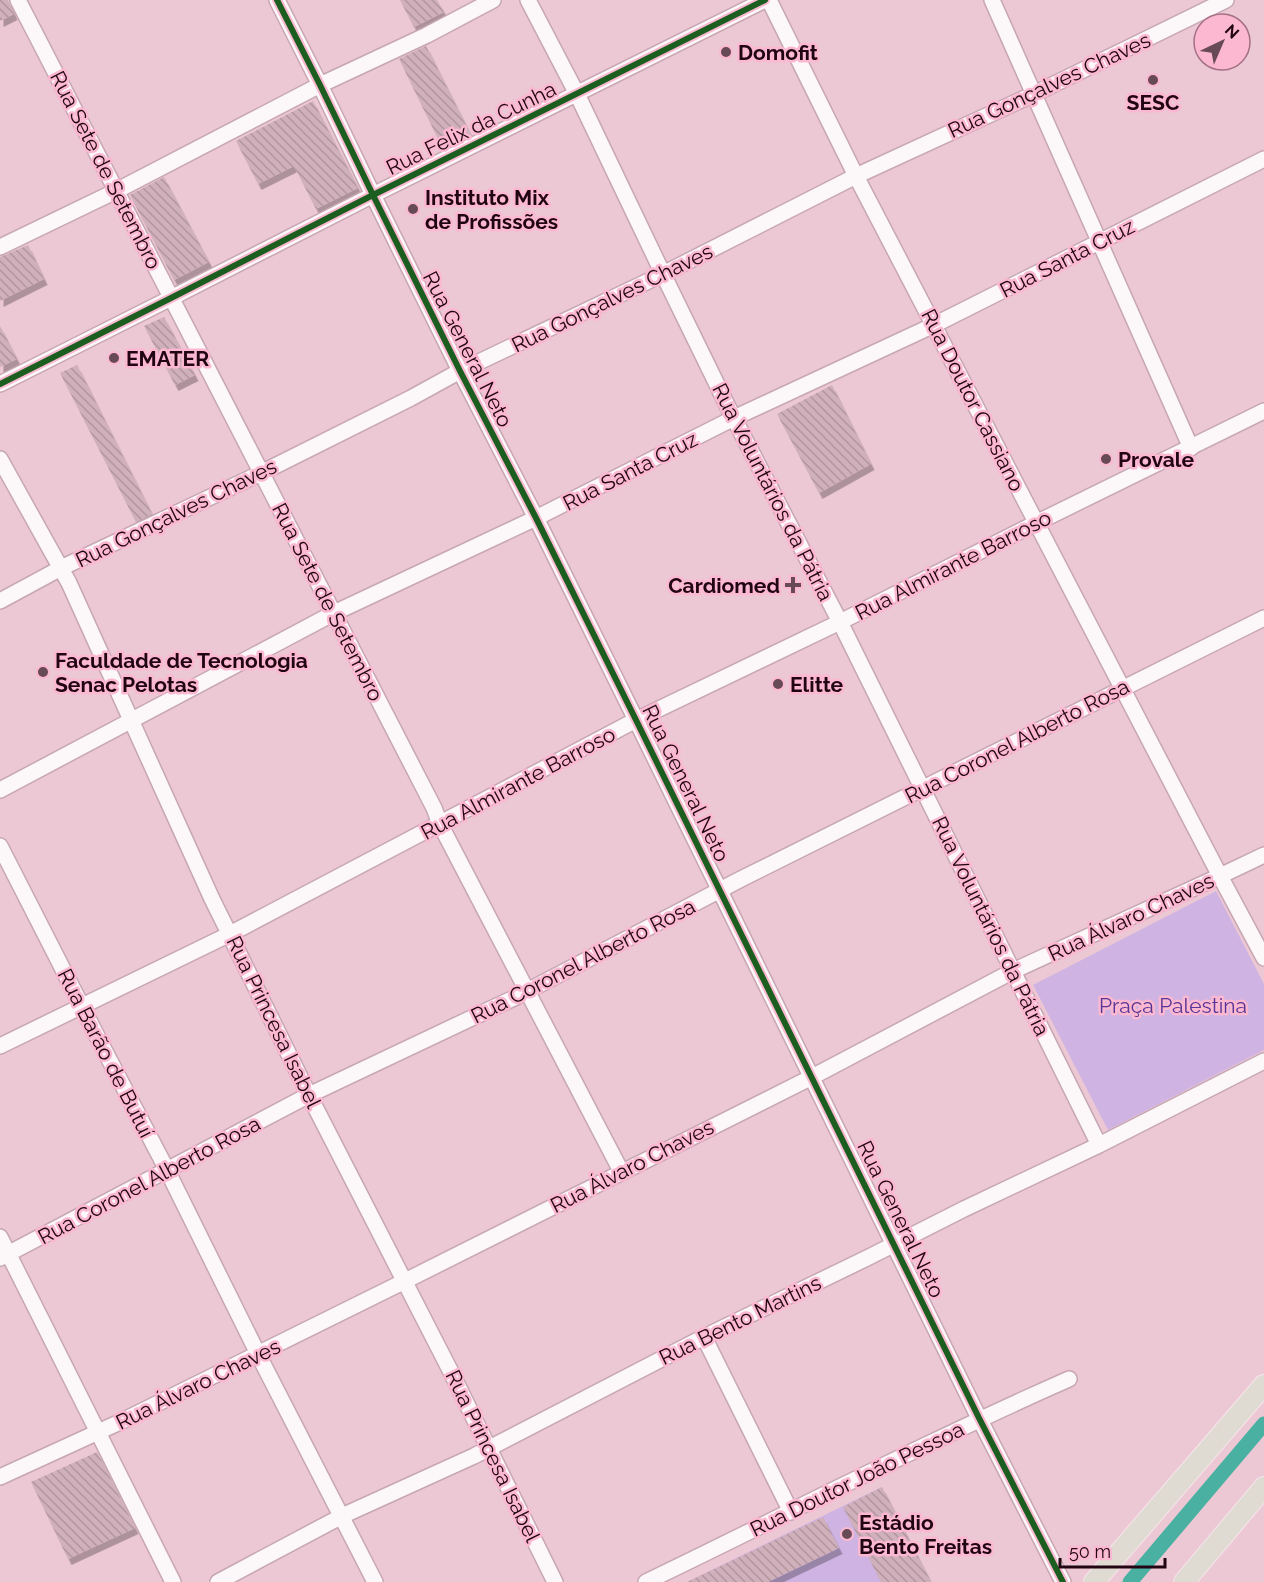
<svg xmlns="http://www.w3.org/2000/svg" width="1264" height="1582" viewBox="0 0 1264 1582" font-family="Raleway,sans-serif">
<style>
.green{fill:#cfb4e3}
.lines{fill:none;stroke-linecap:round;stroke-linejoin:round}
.canal{stroke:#4ab1a2;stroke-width:15}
.building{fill:url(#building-back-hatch);filter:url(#shadow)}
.minor-casing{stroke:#c7a7b3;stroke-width:18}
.major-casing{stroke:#f6e6ec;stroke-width:22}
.minor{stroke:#fcf7f9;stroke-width:15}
.major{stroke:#e0dbd2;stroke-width:20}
.cycleway-casing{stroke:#fbb8d0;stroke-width:10}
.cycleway{stroke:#1b5e20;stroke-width:6}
.poi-dot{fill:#684956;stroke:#fbb8d0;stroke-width:2}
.labels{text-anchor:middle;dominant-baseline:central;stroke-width:5;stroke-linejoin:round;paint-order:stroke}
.poi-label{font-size:21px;font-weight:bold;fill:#210512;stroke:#fbb8d0;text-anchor:start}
.street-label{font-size:21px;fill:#210512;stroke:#fbb8d0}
.park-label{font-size:21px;fill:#583697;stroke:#fbb8d0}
</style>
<defs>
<pattern id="building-back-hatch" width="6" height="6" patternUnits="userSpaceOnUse" patternTransform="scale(1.5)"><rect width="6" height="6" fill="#d0b0bb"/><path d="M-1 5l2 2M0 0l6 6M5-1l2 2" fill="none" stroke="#b296a0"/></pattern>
<filter id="shadow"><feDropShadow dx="3.5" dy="6" stdDeviation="0" flood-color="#0004"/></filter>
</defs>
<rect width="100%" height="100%" fill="#ecc7d4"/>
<!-- green -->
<path class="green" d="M1216,891L1264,984V1050L1108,1130L1033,985Z
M882,1487L931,1582H687Z"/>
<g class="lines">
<!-- canal -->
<path class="canal" d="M1130,1582L1264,1424"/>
</g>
<!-- building -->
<path class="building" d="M0,0H8L14,14L0,21Z
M400,0H437L444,12L414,27Z
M426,46L471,135L443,149L399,59Z
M313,101L358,188L316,209L294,166L258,184L236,141Z
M164,177L209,262L174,280L130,195Z
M28,245L44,279L0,301V257Z
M164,317L195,375L175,385L144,326Z
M0,326L17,359L0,367Z
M77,365L152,514L136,522L60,373Z
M832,385L871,464L819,493L777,414Z
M97,1452L135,1528L68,1559L31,1482Z
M882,1487L931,1582H881L843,1507Z
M823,1517L839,1548L768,1582H687Z"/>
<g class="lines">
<defs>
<path id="minor" d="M18,0L434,808L440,824L621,1171
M277,0L320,85L373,195L460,371L536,518L636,720L979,1418L1063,1582
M528,0L577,94L663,274L727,405L840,622L1099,1145
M769,0L856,176L1220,876L1264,958
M992,0L1191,448
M0,247L116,191L320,85L427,35L493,0
M0,384L171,298L373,195L765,0
M0,459L69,583L212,899L309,1095L452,1374L555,1582
M0,601L61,568L261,473L411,398L460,371L663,274L856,176L1034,94L1226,0
M0,790L334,613L536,518L734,418L934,325L1264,159
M0,846L98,1038L167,1170L258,1354L375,1582
M0,1046L230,934L636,720L840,622L1036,523L1264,411
M0,1237L173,1582
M0,1258L309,1095L516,997L741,879L1264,618
M704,1337L791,1512
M0,1477L120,1422L405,1281L812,1077L1013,971L1220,876L1264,855
M218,1582L342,1516L474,1456L704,1337L869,1257L964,1209L1099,1145L1264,1061
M646,1582C787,1514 926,1442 1069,1379"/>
<path id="major" d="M1094,1582L1264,1385
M1184,1582L1264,1487"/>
</defs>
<!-- minor casing -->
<use href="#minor" class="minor-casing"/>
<!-- major casing -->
<use href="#major" class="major-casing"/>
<!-- minor -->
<use href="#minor" class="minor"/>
<!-- major -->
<use href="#major" class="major"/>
<defs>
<path id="cycleway" d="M277,0L320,85L373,195L460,371L536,518L636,720L979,1418L1063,1582
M0,384L171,298L373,195L765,0"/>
</defs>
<!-- cycleway casing -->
<use href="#cycleway" class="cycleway-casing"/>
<!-- cycleway -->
<use href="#cycleway" class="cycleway"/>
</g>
<!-- markers -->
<g class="poi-dot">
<circle cx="726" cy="52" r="6"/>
<circle cx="1153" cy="80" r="6"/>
<circle cx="413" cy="209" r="6"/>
<circle cx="114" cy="358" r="6"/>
<circle cx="1106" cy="459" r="6"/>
<path d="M790 576h6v6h6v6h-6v6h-6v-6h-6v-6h6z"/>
<circle cx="43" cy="672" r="6"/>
<circle cx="778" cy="684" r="6"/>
<circle cx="847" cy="1534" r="6"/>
</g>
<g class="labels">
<!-- poi labels -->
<g class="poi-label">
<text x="738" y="52">Domofit</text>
<text x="1153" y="102" text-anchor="middle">SESC</text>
<text x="425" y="197">Instituto Mix<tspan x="425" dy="24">de Profissões</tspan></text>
<text x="126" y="358">EMATER</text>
<text x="1118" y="459">Provale</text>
<text x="780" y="585" text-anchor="end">Cardiomed</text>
<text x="55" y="660">Faculdade de Tecnologia<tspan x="55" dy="24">Senac Pelotas</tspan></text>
<text x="790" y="684">Elitte</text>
<text x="859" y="1522">Estádio<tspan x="859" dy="24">Bento Freitas</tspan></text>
</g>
<!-- street labels -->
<g class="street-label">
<text transform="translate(1049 85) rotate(-25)">Rua Gonçalves Chaves</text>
<text transform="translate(471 128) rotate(-26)">Rua Felix da Cunha</text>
<text transform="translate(106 170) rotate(63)">Rua Sete de Setembro</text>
<text transform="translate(1067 258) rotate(-27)">Rua Santa Cruz</text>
<text transform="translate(612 298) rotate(-26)">Rua Gonçalves Chaves</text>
<text transform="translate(468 349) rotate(63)">Rua General Neto</text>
<text transform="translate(973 400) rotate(63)">Rua Doutor Cassiano</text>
<text transform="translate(630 471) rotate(-27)">Rua Santa Cruz</text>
<text transform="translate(773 492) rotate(63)">Rua Voluntários da Pátria</text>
<text transform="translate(176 513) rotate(-26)">Rua Gonçalves Chaves</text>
<text transform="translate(953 565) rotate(-27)">Rua Almirante Barroso</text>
<text transform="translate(328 602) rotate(63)">Rua Sete de Setembro</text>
<text transform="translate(1017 741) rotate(-27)">Rua Coronel Alberto Rosa</text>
<text transform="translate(518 783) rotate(-28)">Rua Almirante Barroso</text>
<text transform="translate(686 783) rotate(64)">Rua General Neto</text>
<text transform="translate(1131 917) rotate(-25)">Rua Álvaro Chaves</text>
<text transform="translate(991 926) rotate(64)">Rua Voluntários da Pátria</text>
<text transform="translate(583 961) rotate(-27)">Rua Coronel Alberto Rosa</text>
<text transform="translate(274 1022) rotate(64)">Rua Princesa Isabel</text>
<text transform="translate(106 1053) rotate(63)">Rua Barão de Butuí</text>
<text transform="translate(632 1166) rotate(-27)">Rua Álvaro Chaves</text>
<text transform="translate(149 1180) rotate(-28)">Rua Coronel Alberto Rosa</text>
<text transform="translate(901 1219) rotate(64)">Rua General Neto</text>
<text transform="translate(740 1320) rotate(-26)">Rua Bento Martins</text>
<text transform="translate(198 1384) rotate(-26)">Rua Álvaro Chaves</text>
<text transform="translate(493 1456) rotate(64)">Rua Princesa Isabel</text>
<text transform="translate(857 1479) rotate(-26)">Rua Doutor João Pessoa</text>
</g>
<!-- park labels -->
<g class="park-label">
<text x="1173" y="1005">Praça Palestina</text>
</g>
</g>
<!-- north arrow -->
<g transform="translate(1222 42) rotate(44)"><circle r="28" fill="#fbb8d0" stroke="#a47084" stroke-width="1.5"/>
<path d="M0-4.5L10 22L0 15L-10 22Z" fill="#684956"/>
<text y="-9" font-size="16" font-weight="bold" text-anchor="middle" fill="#210512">N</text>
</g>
<!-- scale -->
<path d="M1060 1558v9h105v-9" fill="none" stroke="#210512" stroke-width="3"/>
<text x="1069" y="1558" font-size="18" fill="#210512" stroke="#fbb8d0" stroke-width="4.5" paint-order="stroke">50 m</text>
</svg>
